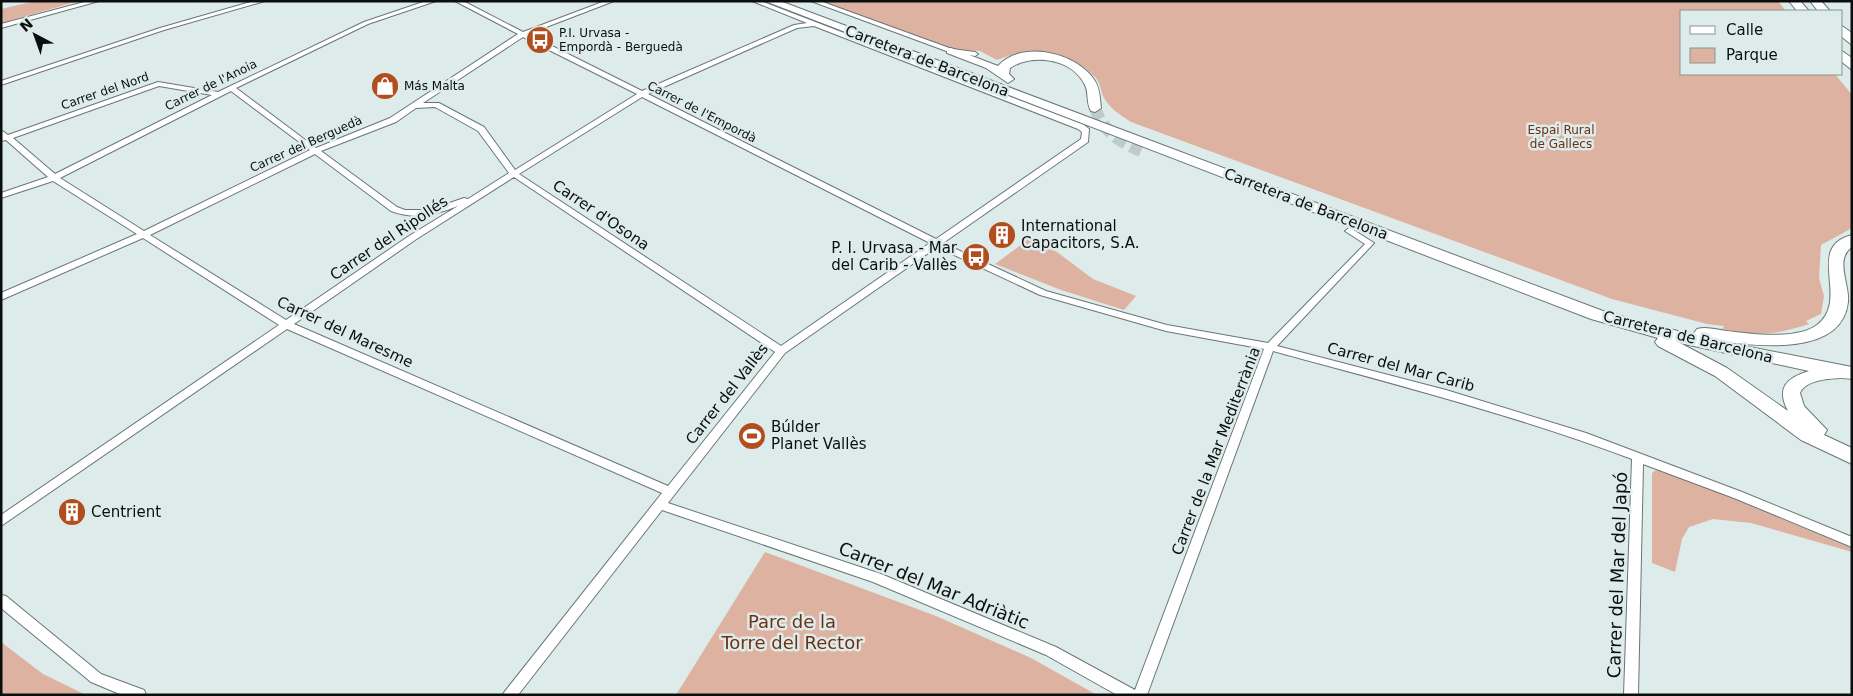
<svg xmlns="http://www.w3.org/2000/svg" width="1853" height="696" viewBox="0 0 1853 696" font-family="'DejaVu Sans',sans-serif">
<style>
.green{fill:#ddb2a0}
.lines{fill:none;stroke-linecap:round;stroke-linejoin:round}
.trunk-tunnel{stroke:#bdcbca;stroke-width:12;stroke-dasharray:12 6;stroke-linecap:butt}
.minor-casing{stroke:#697675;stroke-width:2}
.trunk-casing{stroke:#697675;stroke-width:2}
.motorway-casing{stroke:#697675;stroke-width:2}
.minor{fill:#fff;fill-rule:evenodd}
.trunk{fill:#fff;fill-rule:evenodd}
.motorway{fill:#fff;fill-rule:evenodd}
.labels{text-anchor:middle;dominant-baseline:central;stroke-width:5;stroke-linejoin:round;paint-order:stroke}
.far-poi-label{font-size:12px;fill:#0a0f0e;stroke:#ddeceb;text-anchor:start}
.far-street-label{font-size:12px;fill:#0a0f0e;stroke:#ddeceb}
.far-park-label{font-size:12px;fill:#6d3013;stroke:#ddeceb}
.street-label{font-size:15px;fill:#0a0f0e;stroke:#ddeceb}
.poi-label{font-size:15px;fill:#0a0f0e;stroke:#ddeceb;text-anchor:start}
.near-street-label{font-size:18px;fill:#0a0f0e;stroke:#ddeceb}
.near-park-label{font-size:18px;fill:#6d3013;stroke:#ddeceb}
</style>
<rect width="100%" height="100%" fill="#ddeceb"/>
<!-- green -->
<path class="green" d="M36,1H79L1,23V9Z
M817,1H1778L1786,11H1682V74H1835L1852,95V228L1821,245L1819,278L1824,296L1821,314L1806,321L1809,324C1775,335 1758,336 1722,329L1724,326L1707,324L1612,299L1131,122C1120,115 1109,108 1103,96C1101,90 1100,83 1096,78C1071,50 1030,46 997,60L980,51L954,50Z
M1030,238L1057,252L1093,279L1136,296L1124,310L1061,290L995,264Z
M1656,470L1686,479L1852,548V552L1751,523L1713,519L1689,527L1682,539L1675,572L1652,563V473Z
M765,552L936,616L1031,658L1097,695H676Z
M1,642L43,674L86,695H1Z"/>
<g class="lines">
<!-- trunk-tunnel -->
<path class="trunk-tunnel" d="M1095,108C1103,131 1119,142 1141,151"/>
<defs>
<path id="minor" d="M88,1H99L1,28V24Z
M254,1H265L164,30L1,85V81L160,28Z
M426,1H436L368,24L236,88L316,148L390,118L518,34L455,1H463L523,32L605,1H614L528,34L642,91L794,25L807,23L752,1H761L1084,125L1089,129L1088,142L943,243L1046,291L1167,325L1268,343L1365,244L1345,231L1349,228L1352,229L1374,243L1277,346L1446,390L1586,433L1742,492L1852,537V547L1734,498L1643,464L1638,695H1624L1632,459C1515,415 1394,384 1273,351L1147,695H1117L1046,655L873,582L662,510L518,695H502L662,493L287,329L1,526V515L279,325L143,238L1,300V293L137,234L53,181L1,198V193L48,177L6,140L1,141V130L8,135L158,82L218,92L364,22ZM814,26L1078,129L1082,132L1081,139L936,239L648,94L797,28ZM523,37L637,94L515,170L484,127L439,103H423ZM159,86L212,95L55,174L13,138ZM231,91L310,150L144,231L60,178ZM642,97L930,243L781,346L519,174ZM435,107L478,131L509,173L468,199L464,198L429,210H405L397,207L321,151L396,122L416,108ZM315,154L391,211C415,220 434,215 458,206L409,236L286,320L150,235ZM514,177L775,352L668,486L294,324L415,240ZM937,247L1040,295L1166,331L1264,349L1135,690L1056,647L881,574L668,503L785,353Z
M811,1H820L952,49L975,52L978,54L975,56L949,52Z
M1,595L6,596L101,674L144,690L146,695H122L91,682L1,608Z"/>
<path id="trunk" d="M765,1H780L1603,311L1696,336L1694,333L1697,329C1707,326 1717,330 1727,331C1751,334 1797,340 1817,325C1851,299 1804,247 1852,235V247C1834,259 1850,285 1848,302C1842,357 1757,346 1719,341L1852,367V379C1840,377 1806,378 1800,393L1804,406L1827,430L1824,435L1852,448V464L1801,440L1715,376L1658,346L1655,342L1658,338L1591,319ZM1680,343L1809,371C1786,378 1776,388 1788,411L1727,368Z
M951,48L998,66C1022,39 1078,53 1095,81C1100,89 1100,99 1101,108L1095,112L1091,111C1086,103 1089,93 1085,85C1072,58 1032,53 1010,68L1009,74L1014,79L1008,83L986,68L947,53V49Z"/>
<path id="motorway" d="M1789,1H1800L1809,11H1797Z
M1810,1H1821L1830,11H1818Z
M1842,26L1852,33V45L1842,37Z
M1842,51L1852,58V70L1842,62Z"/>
</defs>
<!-- minor casing -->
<use href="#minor" class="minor-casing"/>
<!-- trunk casing -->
<use href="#trunk" class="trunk-casing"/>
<!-- motorway casing -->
<use href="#motorway" class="motorway-casing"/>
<!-- minor -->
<use href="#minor" class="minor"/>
<!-- trunk -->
<use href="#trunk" class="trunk"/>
<!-- motorway -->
<use href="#motorway" class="motorway"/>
</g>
<!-- icons -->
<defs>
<symbol id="bus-disc" viewBox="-11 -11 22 22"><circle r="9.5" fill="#b24e1d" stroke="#ddeceb"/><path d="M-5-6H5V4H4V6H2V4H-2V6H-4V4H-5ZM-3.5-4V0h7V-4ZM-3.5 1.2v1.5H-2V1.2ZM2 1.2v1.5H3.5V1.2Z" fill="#fff"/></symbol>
<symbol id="shop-disc" viewBox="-11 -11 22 22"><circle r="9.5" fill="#b24e1d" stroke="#ddeceb"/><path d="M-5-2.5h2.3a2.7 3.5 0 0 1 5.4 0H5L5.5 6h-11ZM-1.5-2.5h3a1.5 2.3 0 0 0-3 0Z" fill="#fff"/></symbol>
<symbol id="building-disc" viewBox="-11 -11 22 22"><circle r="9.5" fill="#b24e1d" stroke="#ddeceb"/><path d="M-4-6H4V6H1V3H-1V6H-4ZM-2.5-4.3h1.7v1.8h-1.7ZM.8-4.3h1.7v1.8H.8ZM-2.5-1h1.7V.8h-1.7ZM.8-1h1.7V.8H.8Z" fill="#fff"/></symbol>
<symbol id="stadium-disc" viewBox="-11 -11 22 22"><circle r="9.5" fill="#b24e1d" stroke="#ddeceb"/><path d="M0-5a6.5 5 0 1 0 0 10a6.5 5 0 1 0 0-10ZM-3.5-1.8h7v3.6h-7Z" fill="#fff"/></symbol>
</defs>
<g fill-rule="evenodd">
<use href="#bus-disc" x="524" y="24" width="32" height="32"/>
<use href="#shop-disc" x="369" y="70" width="32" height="32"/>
<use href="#building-disc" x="986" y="219" width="32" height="32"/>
<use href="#bus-disc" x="960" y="241" width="32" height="32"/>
<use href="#stadium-disc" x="736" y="420" width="32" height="32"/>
<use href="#building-disc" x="56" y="496" width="32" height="32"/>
</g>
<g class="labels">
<!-- far-poi labels -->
<g class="far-poi-label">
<text x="559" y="33">P.I. Urvasa -<tspan x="559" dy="14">Empordà - Berguedà</tspan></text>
<text x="404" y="86">Más Malta</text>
</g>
<!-- far-street labels -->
<g class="far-street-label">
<text transform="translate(211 85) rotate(-26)">Carrer de l'Anoia</text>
<text transform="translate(105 91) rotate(-19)">Carrer del Nord</text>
<text transform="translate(702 112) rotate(27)">Carrer de l'Empordà</text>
<text transform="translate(306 144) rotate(-24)">Carrer del Berguedà</text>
</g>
<!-- far-park labels -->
<g class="far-park-label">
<text x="1561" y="130">Espai Rural<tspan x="1561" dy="14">de Gallecs</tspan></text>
</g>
<!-- street labels -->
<g class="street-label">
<text transform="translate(927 61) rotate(21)">Carretera de Barcelona</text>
<text transform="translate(1306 204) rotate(21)">Carretera de Barcelona</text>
<text transform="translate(601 215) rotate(34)">Carrer d'Osona</text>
<text transform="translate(389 238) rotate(-34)">Carrer del Ripollés</text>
<text transform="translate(345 332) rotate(25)">Carrer del Maresme</text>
<text transform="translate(1688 337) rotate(14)">Carretera de Barcelona</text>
<text transform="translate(1401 367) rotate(15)">Carrer del Mar Carib</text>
<text transform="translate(727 394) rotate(-52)">Carrer del Vallès</text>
<text transform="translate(1216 451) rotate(-69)">Carrer de la Mar Mediterrània</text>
</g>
<!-- poi labels -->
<g class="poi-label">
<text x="1021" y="226">International<tspan x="1021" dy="17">Capacitors, S.A.</tspan></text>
<text x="957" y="248" text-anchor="end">P. I. Urvasa - Mar<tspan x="957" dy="17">del Carib - Vallès</tspan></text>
<text x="771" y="427">Búlder<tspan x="771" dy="17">Planet Vallès</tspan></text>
<text x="91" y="512">Centrient</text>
</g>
<!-- near-street labels -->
<g class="near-street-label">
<text transform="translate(1617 575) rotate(-88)">Carrer del Mar del Japó</text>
<text transform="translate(934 585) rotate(22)">Carrer del Mar Adriàtic</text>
</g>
<!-- near-park labels -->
<g class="near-park-label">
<text x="792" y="621">Parc de la<tspan x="792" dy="21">Torre del Rector</tspan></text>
</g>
</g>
<!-- border -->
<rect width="1853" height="696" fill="none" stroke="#0a0f0e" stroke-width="5"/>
<!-- legend -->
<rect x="1680" y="10" width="162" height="65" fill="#ddeceb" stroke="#899493"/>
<rect x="1690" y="26" width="25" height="8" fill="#ffffff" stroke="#899493"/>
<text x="1726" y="35" font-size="15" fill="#0a0f0e">Calle</text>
<rect x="1690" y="48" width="25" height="15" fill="#ddb2a0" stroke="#899493"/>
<text x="1726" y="60" font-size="15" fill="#0a0f0e">Parque</text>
<!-- north arrow -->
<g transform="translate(35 35) rotate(319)" stroke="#ddeceb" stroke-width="4" paint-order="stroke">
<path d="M0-4L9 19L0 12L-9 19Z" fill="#0a0f0e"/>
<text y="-8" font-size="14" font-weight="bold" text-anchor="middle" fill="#0a0f0e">N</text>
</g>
</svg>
